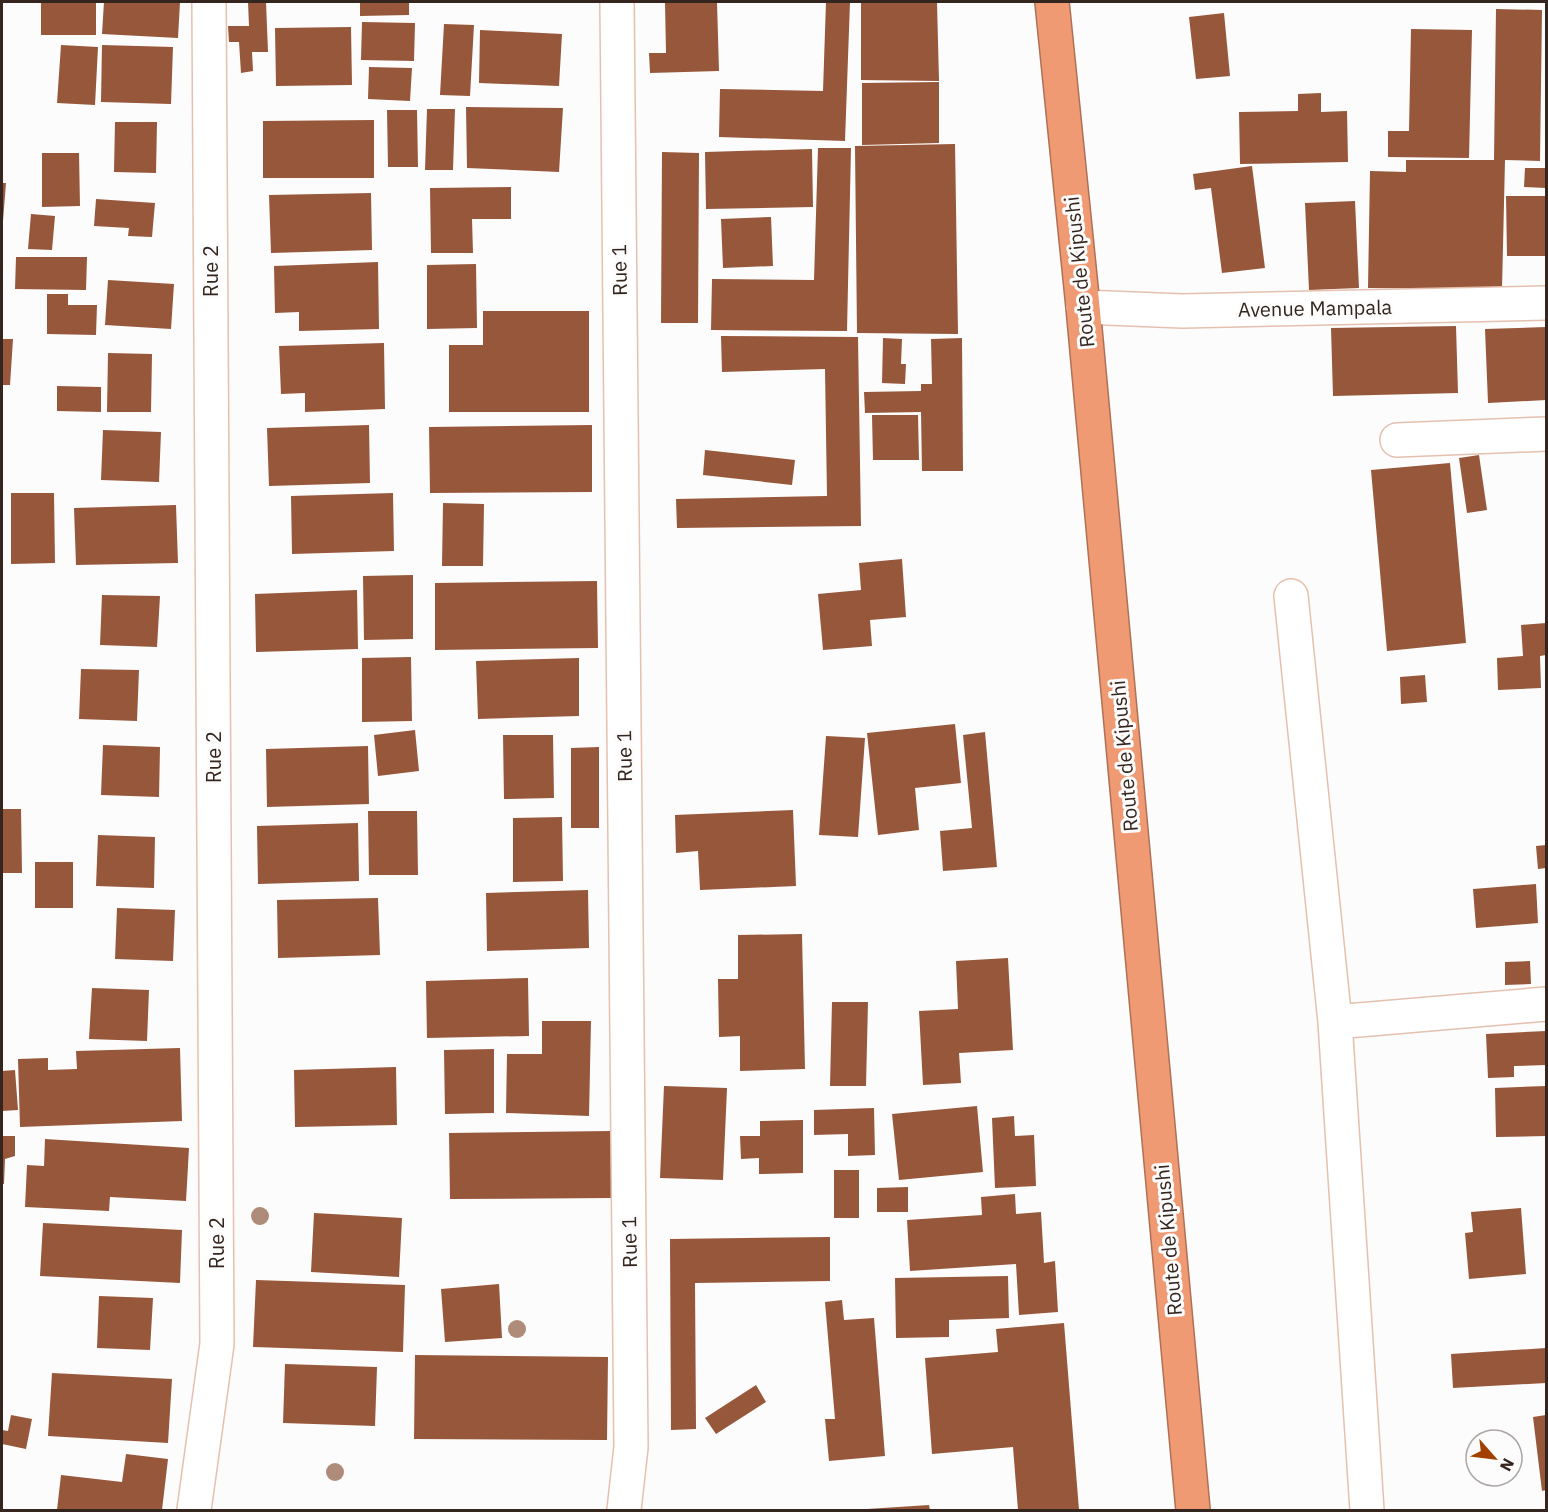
<svg xmlns="http://www.w3.org/2000/svg" width="1548" height="1512" viewBox="0 0 1548 1512" font-family="'IBM Plex Sans',sans-serif">
<style>
.building{fill:#97573a}
.lines{fill:none;stroke-linecap:round;stroke-linejoin:round}
.street-casing{stroke:#e5c0af;stroke-width:36}
.highway-casing{stroke:#ae7156;stroke-width:36}
.street{stroke:#fff;stroke-width:33}
.highway{stroke:#f09a74;stroke-width:33}
.tree{fill:#ae8c79}
.labels{text-anchor:middle;dominant-baseline:central;stroke-width:6;stroke-linejoin:round;paint-order:stroke}
.street-label{font-size:20px;fill:#34261f;stroke:#fcfcfc}
</style>
<rect width="100%" height="100%" fill="#fcfcfc"/>
<!-- building -->
<path class="building" d="M41,2H96V35H41Z
M104,2H180L178,38L102,34Z
M248,2H266L268,52H252L253,71L241,73L239,42H229L228,26H249Z
M360,2H409V15L360,16Z
M665,2H717L719,71L650,73L649,53H666Z
M826,2H850L845,141L719,137L720,89L823,91Z
M861,2H937L939,81L861,80Z
M1496,9L1542,10L1540,161L1505,160L1502,289L1368,288L1370,171L1406,172V160H1494Z
M1224,13L1230,76L1196,79L1189,17Z
M362,22L415,23L414,61L361,60Z
M444,24L474,25L470,96L440,95Z
M351,27L352,85L276,86L275,28Z
M1411,29L1472,30L1469,158L1388,157V131H1409Z
M480,30L562,34L559,86L479,83Z
M61,45L98,47L95,105L57,103Z
M102,45L173,47L171,104L101,102Z
M369,67L412,68L410,101L368,99Z
M939,82V143L862,145V83Z
M1321,93V112L1347,111L1348,162L1240,164L1239,112L1298,111V94Z
M466,107L563,108L559,172L467,168Z
M427,109H455L453,170H425Z
M387,110H417L418,167H388Z
M374,120V178H263V121Z
M115,122H157L156,173L114,172Z
M955,144L958,334L857,333L855,146Z
M818,148H851L847,331L711,330L712,279L814,280Z
M812,149L813,207L706,209L705,152Z
M662,152L699,153L698,323H661Z
M42,153H79L80,206L42,207Z
M1252,166L1265,268L1222,273L1211,188L1195,190L1193,174Z
M1525,168H1546V188L1524,187Z
M2,183H6L3,221H2Z
M511,187V219H472L473,253H431L430,188Z
M371,193L372,250L271,253L269,195Z
M1506,196H1546V256H1507Z
M96,199L155,203L152,237L128,236L129,228L94,226Z
M1355,201L1359,288L1309,290L1305,203Z
M31,214L55,216L52,250L28,249Z
M771,217L773,266L723,268L721,219Z
M16,257H87L86,290L15,289Z
M378,262L379,329L299,331V312L275,313L274,266Z
M476,264L477,328L427,329V265Z
M108,280L174,284L171,329L105,325Z
M47,294H68V305H97L96,335L47,334Z
M483,311H589V412H449V345H483Z
M1456,326L1458,393L1333,396L1331,328Z
M1546,327V400L1488,403L1485,329Z
M721,336L858,337L861,526L677,528L676,499L827,496L825,369L722,372Z
M883,338L902,339L901,364H906L905,384L882,383Z
M962,338L963,471H922L921,412L865,413L864,392L921,391V384H932L931,339Z
M2,339H13L10,385H2Z
M384,343L385,409L305,412V393L281,394L279,346Z
M108,353L152,354L151,412H107Z
M57,386L101,387V412L57,411Z
M872,415H918L919,460H873Z
M369,425L370,483L269,486L267,428Z
M592,425V492L430,493L429,427Z
M103,430L161,432L159,482L101,480Z
M705,450L795,460L792,485L703,475Z
M1479,455L1487,510L1467,513L1459,458Z
M1450,463L1466,643L1387,651L1371,470Z
M11,493H54L55,563L11,564Z
M393,493L394,551L292,554L291,496Z
M443,503L484,504L483,566H442Z
M176,505L178,563L76,565L74,508Z
M902,559L906,617L870,620L872,646L823,650L818,594L861,590L859,563Z
M413,575V639L364,640L363,576Z
M597,581L598,648L435,650V583Z
M357,590L358,649L256,652L255,594Z
M102,595L160,596L157,647L100,645Z
M1546,623V655L1540,656L1541,688L1498,690L1497,658L1523,656L1521,625Z
M411,657L412,721L362,722V658Z
M579,658V716L478,719L476,661Z
M81,669L139,670L137,721L79,719Z
M1425,675L1427,702L1401,704L1400,677Z
M955,724L961,783L915,788L919,830L878,835L867,733Z
M415,730L419,771L378,776L374,735Z
M985,732L997,867L943,871L940,831L972,828L963,735Z
M503,735H553L554,798L504,799Z
M826,736L865,738L858,837L819,835Z
M103,745L160,747L159,797L101,795Z
M368,746L369,804L267,807L266,749Z
M599,747V828H571V748Z
M2,809H21L22,873H2Z
M793,810L796,886L700,890L698,851L676,853L675,815Z
M368,811H417L418,875H369Z
M562,817L563,881L513,882V818Z
M358,823L359,881L258,884L257,826Z
M98,835L155,837L154,888L96,886Z
M1546,845V868L1538,869L1536,846Z
M35,862H73V908H35Z
M1536,884L1538,923L1476,928L1473,889Z
M588,890L589,948L487,951L486,893Z
M378,898L380,955L278,958L277,900Z
M117,908L175,910L173,961L115,959Z
M802,934L805,1069L740,1071V1036L719,1037L718,979H738V935Z
M1008,958L1013,1050L959,1053L961,1083L923,1085L919,1011L958,1009L956,961Z
M1530,961L1531,984L1505,985V962Z
M528,978L529,1036L427,1038L426,981Z
M92,988L149,990L147,1041L89,1039Z
M832,1002H868L866,1086H830Z
M542,1021H591L589,1116L506,1113L507,1054H542Z
M1546,1031V1065L1514,1066V1077L1488,1078L1486,1034Z
M180,1048L182,1121L20,1127L18,1059L48,1058V1070L77,1069L76,1051Z
M494,1049V1113L445,1114L444,1050Z
M396,1067L397,1125L295,1127L294,1070Z
M15,1070L18,1110L2,1111V1071Z
M664,1086L727,1088L723,1180L660,1178Z
M1546,1086V1136L1496,1137L1495,1088Z
M977,1106L983,1172L899,1180L892,1114Z
M874,1108L875,1155L848,1156V1134L814,1135V1110Z
M1014,1116L1015,1136L1034,1135L1036,1186L995,1188L992,1118Z
M803,1120V1173L759,1174V1158L741,1159L740,1136H760V1121Z
M611,1131L612,1198L450,1199L449,1133Z
M2,1136H15V1156L5,1159L4,1184H2Z
M45,1139L189,1148L186,1201L110,1197L109,1211L25,1207L27,1165L44,1166Z
M834,1170H859V1218H834Z
M908,1187V1212H877V1188Z
M1015,1194L1016,1214L1041,1212L1044,1263L1055,1261L1058,1312L1019,1315L1016,1264L910,1271L907,1220L982,1215L981,1197Z
M1521,1208L1526,1274L1469,1279L1465,1233L1473,1232L1471,1212Z
M314,1213L402,1218L399,1277L311,1272Z
M43,1223L182,1230L180,1283L40,1276Z
M830,1237V1281L695,1283L696,1429L671,1430L670,1239Z
M1008,1276L1009,1318L949,1320V1337L896,1338L895,1278Z
M256,1280L405,1285L403,1352L253,1347Z
M499,1284L502,1338L445,1342L441,1289Z
M99,1296L153,1298L150,1350L97,1348Z
M842,1300L844,1320L874,1318L885,1456L829,1461L825,1419H835L825,1302Z
M1064,1323L1079,1510H1018L1013,1447L932,1454L925,1358L998,1352L996,1329Z
M1546,1348V1383L1453,1388L1451,1354Z
M415,1355L608,1357L607,1440L414,1439Z
M285,1364L377,1367L375,1426L283,1423Z
M52,1373L172,1379L168,1443L48,1436Z
M756,1385L766,1402L716,1434L705,1418Z
M11,1415L32,1419L26,1449L2,1444V1430L8,1431Z
M1546,1415V1490L1542,1491L1533,1417Z
M126,1454L168,1459L162,1510H57L61,1475L122,1482Z
M929,1505L930,1510H867V1509Z"/>
<g class="lines">
<defs>
<path id="street" d="M617,2L631,1447L624,1510
M1083,307L1182,311L1546,303
M1397,440L1546,434
M1291,596L1335,1022L1367,1510
M1335,1022L1546,1004
M194,1510L217,1344L209,2"/>
<path id="highway" d="M1052,2L1083,307L1193,1510"/>
</defs>
<!-- street casing -->
<use href="#street" class="street-casing"/>
<!-- highway casing -->
<use href="#highway" class="highway-casing"/>
<!-- street -->
<use href="#street" class="street"/>
<!-- highway -->
<use href="#highway" class="highway"/>
</g>
<!-- trees -->
<g class="tree">
<circle cx="260" cy="1216" r="9"/>
<circle cx="517" cy="1329" r="9"/>
<circle cx="335" cy="1472" r="9"/>
</g>
<g class="labels">
<!-- street labels -->
<g class="street-label">
<text transform="translate(619 270) rotate(-91)">Rue 1</text>
<text transform="translate(210 271) rotate(-90)">Rue 2</text>
<text transform="translate(1079 272) rotate(-96)">Route de Kipushi</text>
<text transform="translate(1315 308) rotate(-1)">Avenue Mampala</text>
<text transform="translate(624 756) rotate(-91)">Rue 1</text>
<text transform="translate(1124 756) rotate(-95)">Route de Kipushi</text>
<text transform="translate(213 757) rotate(-90)">Rue 2</text>
<text transform="translate(1168 1240) rotate(-95)">Route de Kipushi</text>
<text transform="translate(629 1242) rotate(-91)">Rue 1</text>
<text transform="translate(216 1243) rotate(-90)">Rue 2</text>
</g>
</g>
<!-- border -->
<rect width="1548" height="1512" fill="none" stroke="#34261f" stroke-width="6"/>
<!-- north arrow -->
<g transform="translate(1494 1458) rotate(118)"><circle r="28" fill="#fcfcfc" stroke="#aca6a4" stroke-width="1.5"/>
<path d="M0-4.5L10 22L0 15L-10 22Z" fill="#a24000"/>
<text y="-9" font-size="16" font-weight="bold" text-anchor="middle" fill="#34261f">N</text>
</g>
</svg>
